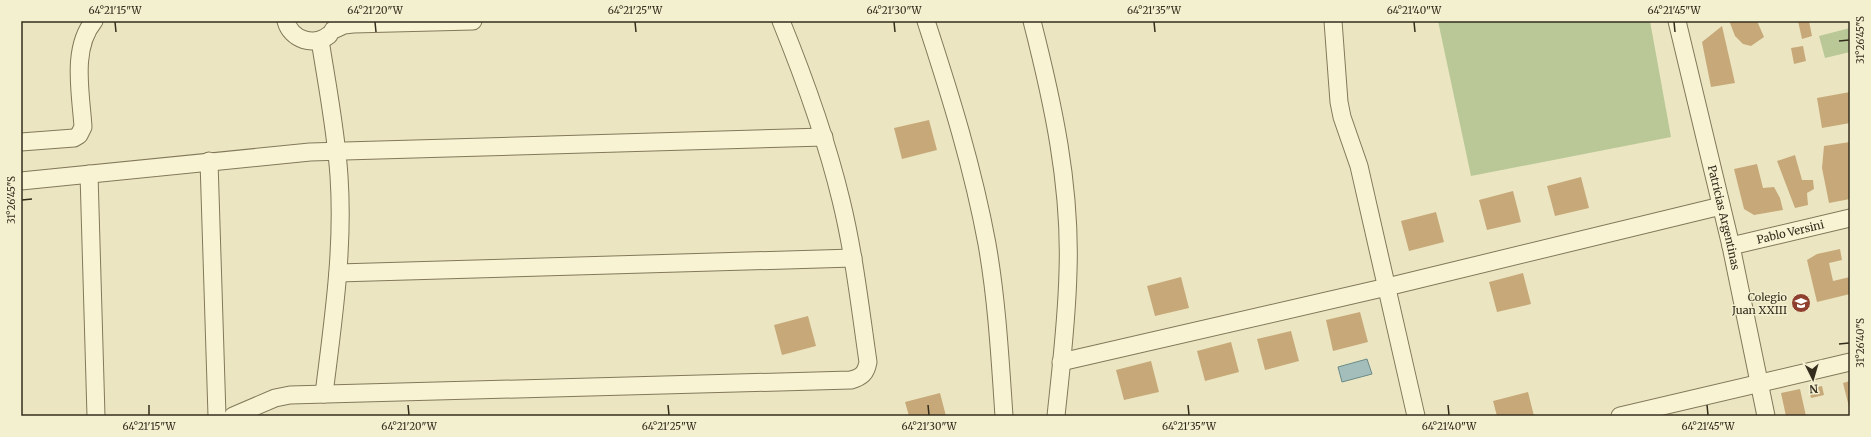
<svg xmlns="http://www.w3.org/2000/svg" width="1871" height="437" viewBox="0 0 1871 437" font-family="Merriweather,serif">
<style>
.green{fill:#b9c896}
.water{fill:#a3bebb;stroke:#6b8b89}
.building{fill:#c7a879}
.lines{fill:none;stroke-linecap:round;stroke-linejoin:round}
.minor-casing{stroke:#83785a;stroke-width:19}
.minor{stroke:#f7f3d3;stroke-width:17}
.ticks{fill:none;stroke:#342c1d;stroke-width:1.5}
.labels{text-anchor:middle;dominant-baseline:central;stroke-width:3;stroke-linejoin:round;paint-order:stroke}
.street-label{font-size:11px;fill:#342c1d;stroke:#f3f0d0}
.poi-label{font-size:11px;fill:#342c1d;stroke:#f3f0d0;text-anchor:end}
.neatline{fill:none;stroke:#342c1d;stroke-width:1.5}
.ticks-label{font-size:10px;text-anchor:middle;fill:#342c1d}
</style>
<rect width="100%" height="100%" fill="#ebe6c1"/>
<!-- green -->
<path class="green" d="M1438,21H1650L1671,137L1471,176Z
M1850,28V52L1825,58L1819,36Z"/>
<!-- water -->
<path class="water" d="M1367,359L1372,374L1342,382L1338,367Z"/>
<!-- building -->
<path class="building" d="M1732,21H1757L1764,37L1751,46L1743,44L1735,36L1730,23Z
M1798,21H1809L1812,36L1802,39Z
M1722,26L1735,83L1711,87L1702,42Z
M1803,46L1806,61L1794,64L1791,48Z
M1850,92V123L1822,128L1817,98Z
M929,120L937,150L902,159L894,128Z
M1850,142V199L1829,203L1822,168L1824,146Z
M1795,155L1802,180H1813L1814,189L1807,193L1808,205L1795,208L1777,161Z
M1757,164L1763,188L1774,187L1780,198L1783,210L1754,215L1744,209L1734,169Z
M1581,177L1589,208L1555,216L1547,186Z
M1513,191L1521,222L1487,230L1479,200Z
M1436,212L1444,242L1409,251L1401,221Z
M1840,249L1842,260L1829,263L1833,281L1850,277V294L1817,302L1807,260L1817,254Z
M1523,273L1531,304L1497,312L1489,282Z
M1181,277L1189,308L1155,316L1147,286Z
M1360,312L1368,342L1333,351L1326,320Z
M808,316L816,346L782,355L774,325Z
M1291,331L1299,361L1265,370L1257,339Z
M1231,342L1239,372L1205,381L1197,351Z
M1151,361L1159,392L1124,400L1116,370Z
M1850,381V407H1849L1843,383Z
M1822,386L1824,395L1811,398L1809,389Z
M1800,389L1806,416H1786L1781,393Z
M1528,392L1534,416H1497L1493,401Z
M940,393L946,416H909L905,402Z"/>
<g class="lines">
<defs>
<g id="minor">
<path d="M286,21C291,40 314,47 329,35"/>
<path d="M926,21C950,94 973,168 987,244C997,301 1000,358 1004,416"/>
<path d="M1032,21C1053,103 1071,186 1068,271C1067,320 1061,368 1056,416"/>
<path d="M1333,21L1339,102L1342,117L1359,166L1416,416"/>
<path id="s1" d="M1677,21L1731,246L1766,416"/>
<path d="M333,30L344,25L353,24L473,21"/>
<path d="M320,40C327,85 336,130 339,176C344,249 333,321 324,394"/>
<path d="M21,142L74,138L79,135L83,127C81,94 71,48 94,21"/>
<path d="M209,161L217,416"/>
<path d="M89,174L96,416"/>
<path d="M21,181L310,152L824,137"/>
<path id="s2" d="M1731,246L1850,218"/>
<path d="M338,273L853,258"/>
<path d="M1061,362L1387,287L1721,206"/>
<path d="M233,416L275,398L290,395L851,380C862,377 866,373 868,362C860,307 854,253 841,200C826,138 805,80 781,21"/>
<path d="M1620,416L1850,362"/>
</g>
</defs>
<!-- minor casing -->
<use href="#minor" class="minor-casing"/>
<!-- minor -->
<use href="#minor" class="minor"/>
</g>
<!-- ticks -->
<path class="ticks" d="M115,22L116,32M375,22L376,32M635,22L636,32M894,22L895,32M1154,22L1155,32M1414,22L1415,32M1674,22L1675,32M1839,41L1849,40M22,200L32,199M1839,344L1849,343M149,405V415M408,405L409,415M668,405L669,415M928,405L929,415M1188,405L1189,415M1448,405L1449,415M1707,405L1708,415"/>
<!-- icons -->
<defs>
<symbol id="school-disc" viewBox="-11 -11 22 22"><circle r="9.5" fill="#8f3f2d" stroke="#f3f0d0"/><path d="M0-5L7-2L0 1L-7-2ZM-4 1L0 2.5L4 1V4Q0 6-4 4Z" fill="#fff"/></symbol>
</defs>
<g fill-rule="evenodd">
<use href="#school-disc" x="1790" y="292" width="22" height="22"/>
</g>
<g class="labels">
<!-- street labels -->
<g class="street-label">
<text stroke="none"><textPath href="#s1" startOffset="202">Patricias Argentinas</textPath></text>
<text stroke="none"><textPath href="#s2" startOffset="61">Pablo Versini</textPath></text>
</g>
<!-- poi labels -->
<g class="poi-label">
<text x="1787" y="297">Colegio<tspan x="1787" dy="13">Juan XXIII</tspan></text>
</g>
</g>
<!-- border -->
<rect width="1871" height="437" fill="none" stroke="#f3f0d0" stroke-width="44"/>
<!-- north arrow -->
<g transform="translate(1813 379) rotate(175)" stroke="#f3f0d0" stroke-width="3" paint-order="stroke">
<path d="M0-3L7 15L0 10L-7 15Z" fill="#342c1d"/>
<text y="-6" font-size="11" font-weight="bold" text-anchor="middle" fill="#342c1d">N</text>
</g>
<rect x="22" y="22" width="1827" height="393" class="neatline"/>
<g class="ticks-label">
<text x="115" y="14">64°21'15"W</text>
<text x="375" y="14">64°21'20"W</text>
<text x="635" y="14">64°21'25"W</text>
<text x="894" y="14">64°21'30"W</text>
<text x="1154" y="14">64°21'35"W</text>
<text x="1414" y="14">64°21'40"W</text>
<text x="1674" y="14">64°21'45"W</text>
<text transform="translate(1860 40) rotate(-90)" y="4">31°26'45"S</text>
<text transform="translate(11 200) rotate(-90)" y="4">31°26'45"S</text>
<text transform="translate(1860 343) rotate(-90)" y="4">31°26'40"S</text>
<text x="149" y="430">64°21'15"W</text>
<text x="409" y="430">64°21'20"W</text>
<text x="669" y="430">64°21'25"W</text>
<text x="929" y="430">64°21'30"W</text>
<text x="1189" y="430">64°21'35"W</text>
<text x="1449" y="430">64°21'40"W</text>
<text x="1708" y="430">64°21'45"W</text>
</g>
</svg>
